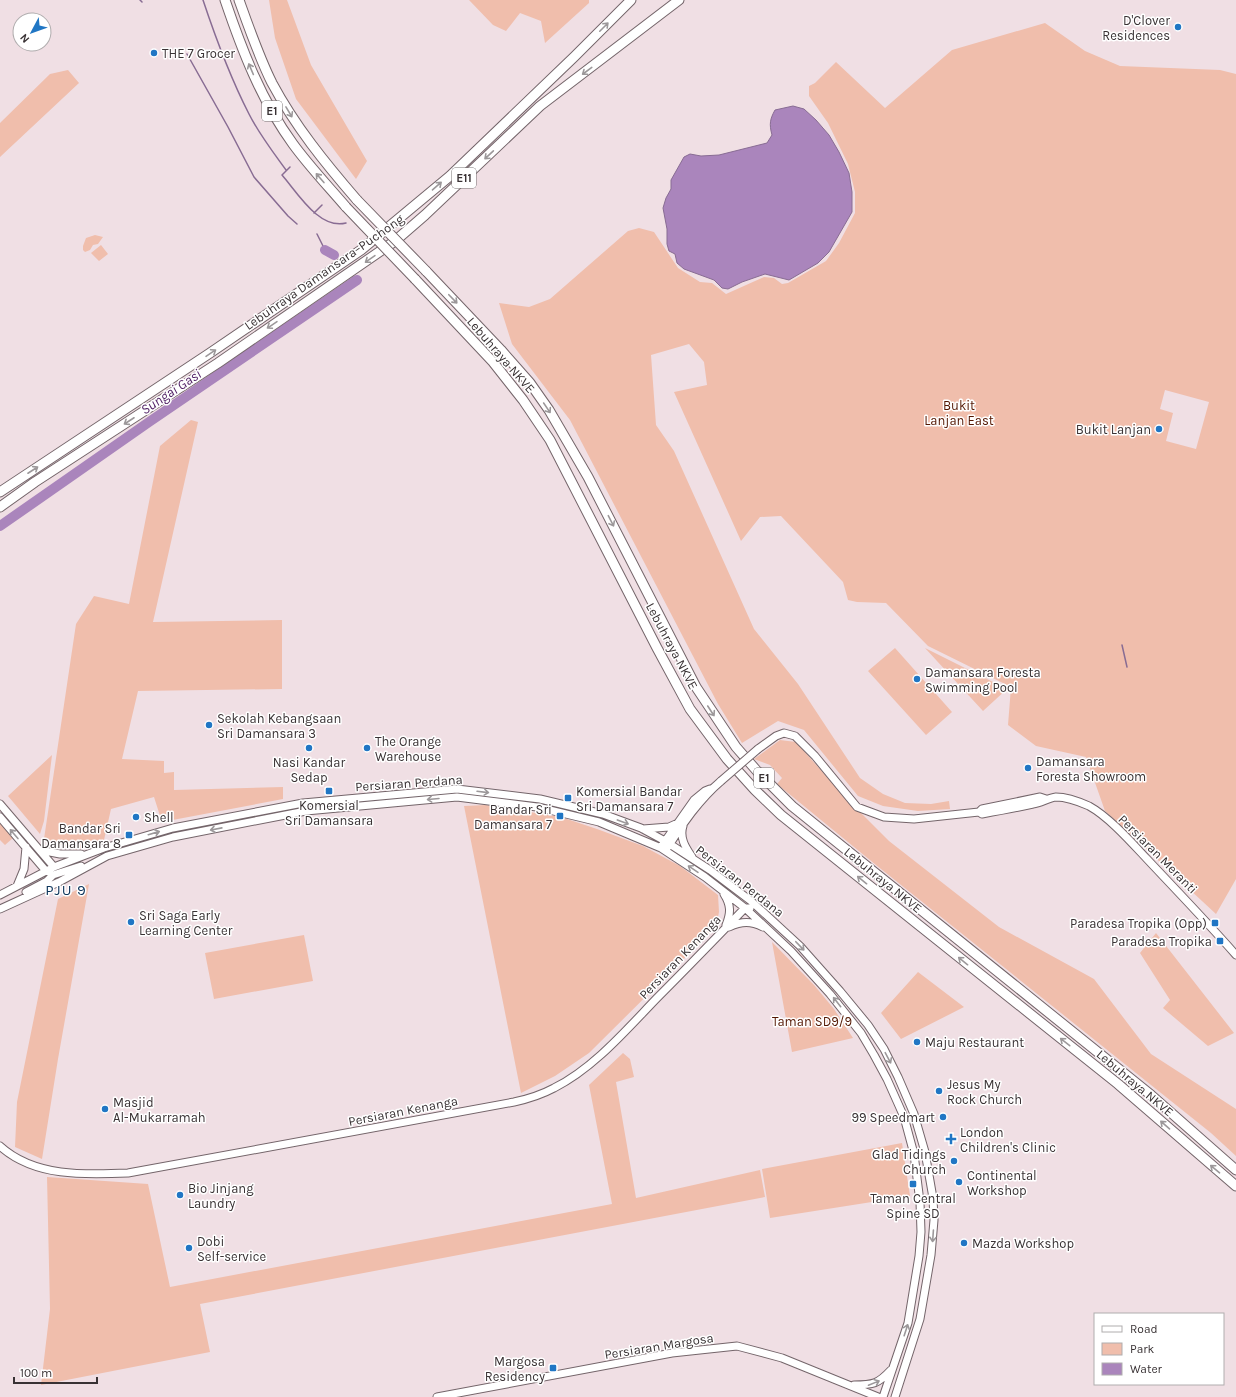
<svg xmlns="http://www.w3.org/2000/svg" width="1236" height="1397" viewBox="0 0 1236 1397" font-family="Karla,sans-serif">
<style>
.green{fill:#f0beac;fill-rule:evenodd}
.water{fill:#aa85bc;stroke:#886c93}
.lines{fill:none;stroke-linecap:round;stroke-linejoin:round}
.stream{stroke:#886c93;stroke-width:1.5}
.river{stroke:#aa85bc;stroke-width:10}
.secondary-casing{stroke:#74656a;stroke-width:9}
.highway-casing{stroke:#74656a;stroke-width:11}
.secondary{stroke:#fff;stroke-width:7}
.highway{stroke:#fff;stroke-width:9}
.secondary-bridge-casing{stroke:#74656a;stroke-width:9;stroke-linecap:butt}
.highway-bridge-casing{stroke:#74656a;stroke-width:11;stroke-linecap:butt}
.secondary-bridge{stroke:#fff;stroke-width:7}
.highway-bridge{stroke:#fff;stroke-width:9}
.oneway{stroke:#9c989a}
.poi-dot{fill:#2076c4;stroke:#fff;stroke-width:1.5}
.labels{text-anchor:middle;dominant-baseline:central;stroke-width:3;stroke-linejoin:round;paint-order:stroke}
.shield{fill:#fff;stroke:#747071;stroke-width:1}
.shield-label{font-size:12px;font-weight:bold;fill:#393234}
.poi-label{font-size:13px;fill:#393234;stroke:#fff;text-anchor:start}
.street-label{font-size:13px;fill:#393234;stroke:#fff}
.park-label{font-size:13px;fill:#531600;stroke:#fff}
.water-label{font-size:14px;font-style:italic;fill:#532367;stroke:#fff}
.quarter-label{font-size:15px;letter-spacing:1px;fill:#0d355b;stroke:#fff}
</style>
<rect width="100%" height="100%" fill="#f0dfe4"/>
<!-- green -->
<path class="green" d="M269,0H287L311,65L367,161L356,179L296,99L275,38Z
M469,0H589V3L545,43L541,21L520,13L506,31L493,25Z
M1045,23L1085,51L1120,66L1220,70L1236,74V879L1216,914L1105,811L1086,757L1036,746L1008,725L1011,687L928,646L886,603L857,602L848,600L843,582L781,516L760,517L741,541L674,392L707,385L704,362L689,344L651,355L656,425L674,451L754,629L798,684L860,778L883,794L905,803L931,804L949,801L950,809L918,811L883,806L858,796L804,730L778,721L742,743L718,704L570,420L512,344L499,303L529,307L550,299L628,231L639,228L654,232L678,268L700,282L712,283L726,294L764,277L774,278L782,284L788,283L826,261L839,243L855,213V192L848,164L828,123L809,96V86L815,83L836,62L885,108L952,50ZM1165,390L1209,402L1196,449L1166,441L1173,413L1160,409Z
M68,70L79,83L0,157V123L50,74Z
M95,235L103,237L98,244L93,245L90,250L85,252L83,250V246L86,238Z
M101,245L108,254L99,261L91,253Z
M191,420L198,422L153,622L282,620V689L138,691L122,759L164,761V773L174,772V790L283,787V799L162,822L154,797L111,809L104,840L76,850L44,839L76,624L94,596L129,604L160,446Z
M895,648L952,712L926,735L868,671Z
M925,648L1007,689L983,711Z
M780,740L796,742L842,794L889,841L999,927L1094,979L1151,1054L1236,1109V1156L1211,1133L876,865L777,784L782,778L770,765L754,759Z
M52,755L44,821L40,834L8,796Z
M486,805L561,817L597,829L643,846L680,866L718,895L719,912L716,927L589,1053L555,1076L521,1093L464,806Z
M0,823L13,838L5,845L0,840Z
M89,884L58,1059L42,1159L15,1147L17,1102L58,899Z
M1156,933L1234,1033L1208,1046L1163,1008L1170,1000L1140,953Z
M304,935L313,981L214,999L205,953Z
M772,942L814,985L834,1009L853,1038L792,1052Z
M918,972L964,1007L901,1039L881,1013Z
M623,1053L630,1059L634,1077L616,1082L636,1198L760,1170L765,1197L200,1304L210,1352L41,1385L50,1309L47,1177L148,1184L170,1287L612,1204L589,1085Z
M902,1143L910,1196L770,1218L762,1169Z"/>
<!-- water -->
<path class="water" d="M793,106L804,109L816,120L829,135L839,152L849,173L852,192V212L829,252L818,263L789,280L765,274L742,282L728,289L722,288L714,280L684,269L677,263L675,254L669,251L667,244V229L663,208L666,198L671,189V180L684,157L690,154L701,156L719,155L767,143L772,135C769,124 770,119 775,110Z"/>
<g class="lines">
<!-- stream -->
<path class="stream" d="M140,0L142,2
M203,0C216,39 230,77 249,114C259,134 273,152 286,170
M187,54L228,127L254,177L288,216L297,224
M290,167L282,175C297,192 319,230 346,223
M314,213L322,205
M317,234L325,250
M1122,645L1127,667"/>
<!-- river -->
<path class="river" d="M325,250L334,255
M0,526L149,422L357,280"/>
<defs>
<path id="secondary" d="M758,749L776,736L784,733L795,736L815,756L857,807L884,817L914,819L979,812L982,809L1040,797L1046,799
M0,804L54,867
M979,812L982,814C999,811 1016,808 1033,804C1041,803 1048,798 1056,797C1066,797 1080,802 1089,806C1109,817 1131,842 1147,859C1177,891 1207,922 1236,955
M0,817L46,871L49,872
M683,826C679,838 686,848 692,857
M643,829L669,827L678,823
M663,844L694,800L705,791L710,789
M668,847C681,825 701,798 721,781
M40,850L60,854H81
M17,886L24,869L26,847
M26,892L47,881L53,875L81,866
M724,894C731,905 731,913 726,925
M0,895L54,867L104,848L173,828L303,803L457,789L540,799L603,814L641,828L665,841L710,870L751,901L800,946L840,991L868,1025L884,1049L898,1077L914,1114L925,1152L933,1198L934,1220L931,1255L920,1319L895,1397
M0,909L59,882L107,856L173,837L306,811L457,797L537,807L599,822L661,848L705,877L745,908L791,951L830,994L861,1033L874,1055L887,1079L904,1117L914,1154L920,1202L921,1232L919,1256L908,1323L883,1397
M729,927C742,921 751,921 763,927
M0,1146C34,1177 85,1175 128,1173L514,1102C528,1099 541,1095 554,1088C594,1068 627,1029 657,998C687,968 716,938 745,908H750
M854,1385C873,1385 878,1384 891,1370
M437,1397L672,1353L737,1346L782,1358L878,1397"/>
<path id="highway" d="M225,0C242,50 261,100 293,144C309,166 328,186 346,207
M239,0C249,28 259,57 272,83C295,126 325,163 357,200
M426,271L501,350L530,383L549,410L588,477L696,687L736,747L757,771L792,806L1151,1095L1236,1170
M415,279L493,362L523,400L550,440L657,648L690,709L727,759L755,790L781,815L1118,1084L1236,1186
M0,492L210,353L361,250L450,176L574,57L631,0
M0,507L35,482L218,363L395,241L425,215L540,106L679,0"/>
</defs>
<!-- secondary casing -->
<use href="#secondary" class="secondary-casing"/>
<!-- highway casing -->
<use href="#highway" class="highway-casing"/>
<!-- secondary -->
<use href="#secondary" class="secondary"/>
<!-- highway -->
<use href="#highway" class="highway"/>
<defs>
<path id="secondary-bridge" d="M721,781L758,749"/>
<path id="highway-bridge" d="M357,200L426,271
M346,207L415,279"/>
</defs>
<!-- secondary-bridge casing -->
<use href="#secondary-bridge" class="secondary-bridge-casing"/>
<!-- highway-bridge casing -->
<use href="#highway-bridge" class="highway-bridge-casing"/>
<!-- secondary-bridge -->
<use href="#secondary-bridge" class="secondary-bridge"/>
<!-- highway-bridge -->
<use href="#highway-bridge" class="highway-bridge"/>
</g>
<!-- one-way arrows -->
<defs><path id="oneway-shaft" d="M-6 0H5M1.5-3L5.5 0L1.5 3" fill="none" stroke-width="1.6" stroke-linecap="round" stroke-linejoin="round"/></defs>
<g class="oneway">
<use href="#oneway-shaft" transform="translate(604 27) rotate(-45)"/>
<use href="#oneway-shaft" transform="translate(251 69) rotate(-113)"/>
<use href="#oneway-shaft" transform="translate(587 71) rotate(143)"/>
<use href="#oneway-shaft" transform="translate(289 112) rotate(59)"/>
<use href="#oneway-shaft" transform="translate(489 155) rotate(137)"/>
<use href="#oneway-shaft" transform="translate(320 178) rotate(-131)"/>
<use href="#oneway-shaft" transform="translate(437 186) rotate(-41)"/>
<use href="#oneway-shaft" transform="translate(370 259) rotate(145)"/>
<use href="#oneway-shaft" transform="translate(453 299) rotate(46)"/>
<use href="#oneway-shaft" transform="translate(272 325) rotate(146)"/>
<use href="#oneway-shaft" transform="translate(211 353) rotate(-34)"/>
<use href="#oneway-shaft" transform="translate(547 408) rotate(56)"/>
<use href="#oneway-shaft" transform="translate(129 421) rotate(147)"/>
<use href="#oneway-shaft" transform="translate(33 470) rotate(-33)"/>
<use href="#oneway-shaft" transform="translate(611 521) rotate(63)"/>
<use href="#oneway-shaft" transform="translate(711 711) rotate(57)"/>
<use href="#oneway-shaft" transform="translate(483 792) rotate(7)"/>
<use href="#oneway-shaft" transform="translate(433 799) rotate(175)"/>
<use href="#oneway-shaft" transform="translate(623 822) rotate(20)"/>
<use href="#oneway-shaft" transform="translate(216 829) rotate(169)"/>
<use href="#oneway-shaft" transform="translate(154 833) rotate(-16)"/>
<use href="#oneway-shaft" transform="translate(14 834) rotate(-131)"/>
<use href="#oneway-shaft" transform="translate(693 869) rotate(-146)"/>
<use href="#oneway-shaft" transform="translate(862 880) rotate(-141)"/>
<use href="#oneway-shaft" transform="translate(800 946) rotate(46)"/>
<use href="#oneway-shaft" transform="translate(963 961) rotate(-141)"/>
<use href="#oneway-shaft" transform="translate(837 1002) rotate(-128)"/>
<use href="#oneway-shaft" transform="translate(1065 1042) rotate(-142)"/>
<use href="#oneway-shaft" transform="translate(888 1058) rotate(62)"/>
<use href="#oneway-shaft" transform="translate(1165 1125) rotate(-139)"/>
<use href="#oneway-shaft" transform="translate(1215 1169) rotate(-140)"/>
<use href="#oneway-shaft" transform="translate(933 1236) rotate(94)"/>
<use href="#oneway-shaft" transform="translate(906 1330) rotate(-72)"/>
<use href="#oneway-shaft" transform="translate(874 1383) rotate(-22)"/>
</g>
<!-- markers -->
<g class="poi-dot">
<circle cx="1178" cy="27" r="4"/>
<circle cx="154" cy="53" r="4"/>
<circle cx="1159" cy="429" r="4"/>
<circle cx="917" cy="679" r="4"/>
<circle cx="209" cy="725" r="4"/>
<circle cx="309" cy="748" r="4"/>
<circle cx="367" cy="748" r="4"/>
<circle cx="1028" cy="768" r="4"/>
<rect x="325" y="787" width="8" height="8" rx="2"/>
<rect x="564" y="794" width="8" height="8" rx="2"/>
<rect x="556" y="812" width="8" height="8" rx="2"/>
<circle cx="136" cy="817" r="4"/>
<rect x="125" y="831" width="8" height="8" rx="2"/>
<circle cx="131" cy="922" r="4"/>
<rect x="1211" y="919" width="8" height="8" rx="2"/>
<rect x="1216" y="937" width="8" height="8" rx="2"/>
<circle cx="917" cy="1042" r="4"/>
<circle cx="939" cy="1091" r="4"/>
<circle cx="105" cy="1109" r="4"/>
<circle cx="943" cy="1117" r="4"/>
<path d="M949 1133h4v4h4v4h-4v4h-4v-4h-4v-4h4z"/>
<circle cx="954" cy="1161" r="4"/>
<circle cx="959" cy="1182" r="4"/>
<rect x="909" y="1180" width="8" height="8" rx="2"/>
<circle cx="180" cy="1195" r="4"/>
<circle cx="964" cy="1243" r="4"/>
<circle cx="189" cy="1248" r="4"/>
<rect x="549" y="1364" width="8" height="8" rx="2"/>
</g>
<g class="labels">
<!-- shield labels -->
<g class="shield">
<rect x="262" y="101" width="20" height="20" rx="3"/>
<rect x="452" y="168" width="24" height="20" rx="3"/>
<rect x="754" y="768" width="20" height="20" rx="3"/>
</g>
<g class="shield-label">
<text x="272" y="111">E1</text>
<text x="464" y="178">E11</text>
<text x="764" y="778">E1</text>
</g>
<!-- poi labels -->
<g class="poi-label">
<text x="1170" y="20" text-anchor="end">D'Clover<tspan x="1170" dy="15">Residences</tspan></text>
<text x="162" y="53">THE 7 Grocer</text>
<text x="1151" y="429" text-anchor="end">Bukit Lanjan</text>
<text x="925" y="672">Damansara Foresta<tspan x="925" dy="15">Swimming Pool</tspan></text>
<text x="217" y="718">Sekolah Kebangsaan<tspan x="217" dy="15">Sri Damansara 3</tspan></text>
<text x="375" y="741">The Orange<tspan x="375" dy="15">Warehouse</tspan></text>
<text x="1036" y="761">Damansara<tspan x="1036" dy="15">Foresta Showroom</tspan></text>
<text x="309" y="762" text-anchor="middle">Nasi Kandar<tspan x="309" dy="15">Sedap</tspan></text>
<text x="576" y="791">Komersial Bandar<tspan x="576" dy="15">Sri Damansara 7</tspan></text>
<text x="329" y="805" text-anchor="middle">Komersial<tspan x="329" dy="15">Sri Damansara</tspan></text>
<text x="552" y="809" text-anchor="end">Bandar Sri<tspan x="552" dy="15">Damansara 7</tspan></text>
<text x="144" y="817">Shell</text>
<text x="121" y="828" text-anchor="end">Bandar Sri<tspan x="121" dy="15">Damansara 8</tspan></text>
<text x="139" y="915">Sri Saga Early<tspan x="139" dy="15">Learning Center</tspan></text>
<text x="1207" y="923" text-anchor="end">Paradesa Tropika (Opp)</text>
<text x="1212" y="941" text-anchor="end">Paradesa Tropika</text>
<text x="925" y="1042">Maju Restaurant</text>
<text x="947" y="1084">Jesus My<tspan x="947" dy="15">Rock Church</tspan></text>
<text x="113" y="1102">Masjid<tspan x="113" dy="15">Al-Mukarramah</tspan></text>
<text x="935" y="1117" text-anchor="end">99 Speedmart</text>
<text x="960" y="1132">London<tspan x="960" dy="15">Children's Clinic</tspan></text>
<text x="946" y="1154" text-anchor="end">Glad Tidings<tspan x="946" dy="15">Church</tspan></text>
<text x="967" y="1175">Continental<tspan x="967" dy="15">Workshop</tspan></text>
<text x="188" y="1188">Bio Jinjang<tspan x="188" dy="15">Laundry</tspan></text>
<text x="913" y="1198" text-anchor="middle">Taman Central<tspan x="913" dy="15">Spine SD</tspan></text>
<text x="197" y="1241">Dobi<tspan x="197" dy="15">Self-service</tspan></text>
<text x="972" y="1243">Mazda Workshop</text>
<text x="545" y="1361" text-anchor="end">Margosa<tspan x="545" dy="15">Residency</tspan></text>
</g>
<!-- street labels -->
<g class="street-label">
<text transform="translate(324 272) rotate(-35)">Lebuhraya Damansara–Puchong</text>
<text transform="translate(501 355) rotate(49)">Lebuhraya NKVE</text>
<text transform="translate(672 646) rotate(62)">Lebuhraya NKVE</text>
<text transform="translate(409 783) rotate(-4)">Persiaran Perdana</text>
<text transform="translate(1158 854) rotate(45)">Persiaran Meranti</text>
<text transform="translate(883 880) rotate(39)">Lebuhraya NKVE</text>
<text transform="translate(740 881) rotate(38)">Persiaran Perdana</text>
<text transform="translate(680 957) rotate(-46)">Persiaran Kenanga</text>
<text transform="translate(1135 1083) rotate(40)">Lebuhraya NKVE</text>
<text transform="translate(403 1111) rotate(-11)">Persiaran Kenanga</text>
<text transform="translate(659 1346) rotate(-9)">Persiaran Margosa</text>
</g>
<!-- park labels -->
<g class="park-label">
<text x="959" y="405">Bukit<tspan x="959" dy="15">Lanjan East</tspan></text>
<text x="812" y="1021">Taman SD9/9</text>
</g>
<!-- water labels -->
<g class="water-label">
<text transform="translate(171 392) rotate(-34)">Sungai Gasi</text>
</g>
<!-- quarter labels -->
<g class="quarter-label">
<text x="66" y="890">PJU 9</text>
</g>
</g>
<!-- legend -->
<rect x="1094" y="1313" width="130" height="72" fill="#ffffff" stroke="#b0adae"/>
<rect x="1102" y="1326" width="20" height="6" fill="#ffffff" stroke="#b0adae"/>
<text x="1130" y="1333" font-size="12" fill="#393234">Road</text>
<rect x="1102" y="1343" width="20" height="12" fill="#f0beac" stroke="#b0adae"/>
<text x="1130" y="1353" font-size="12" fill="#393234">Park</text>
<rect x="1102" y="1363" width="20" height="12" fill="#aa85bc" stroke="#b0adae"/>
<text x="1130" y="1373" font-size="12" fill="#393234">Water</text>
<!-- north arrow -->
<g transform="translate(32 32) rotate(229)"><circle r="19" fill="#ffffff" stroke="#b0adae"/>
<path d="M0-3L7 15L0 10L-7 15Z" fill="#2076c4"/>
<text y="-6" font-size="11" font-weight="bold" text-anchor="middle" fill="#393234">N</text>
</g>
<!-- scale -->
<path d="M14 1377v6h83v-6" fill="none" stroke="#393234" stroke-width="2"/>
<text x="20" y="1377" font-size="12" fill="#393234" stroke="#ffffff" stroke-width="3" paint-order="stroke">100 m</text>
</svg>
